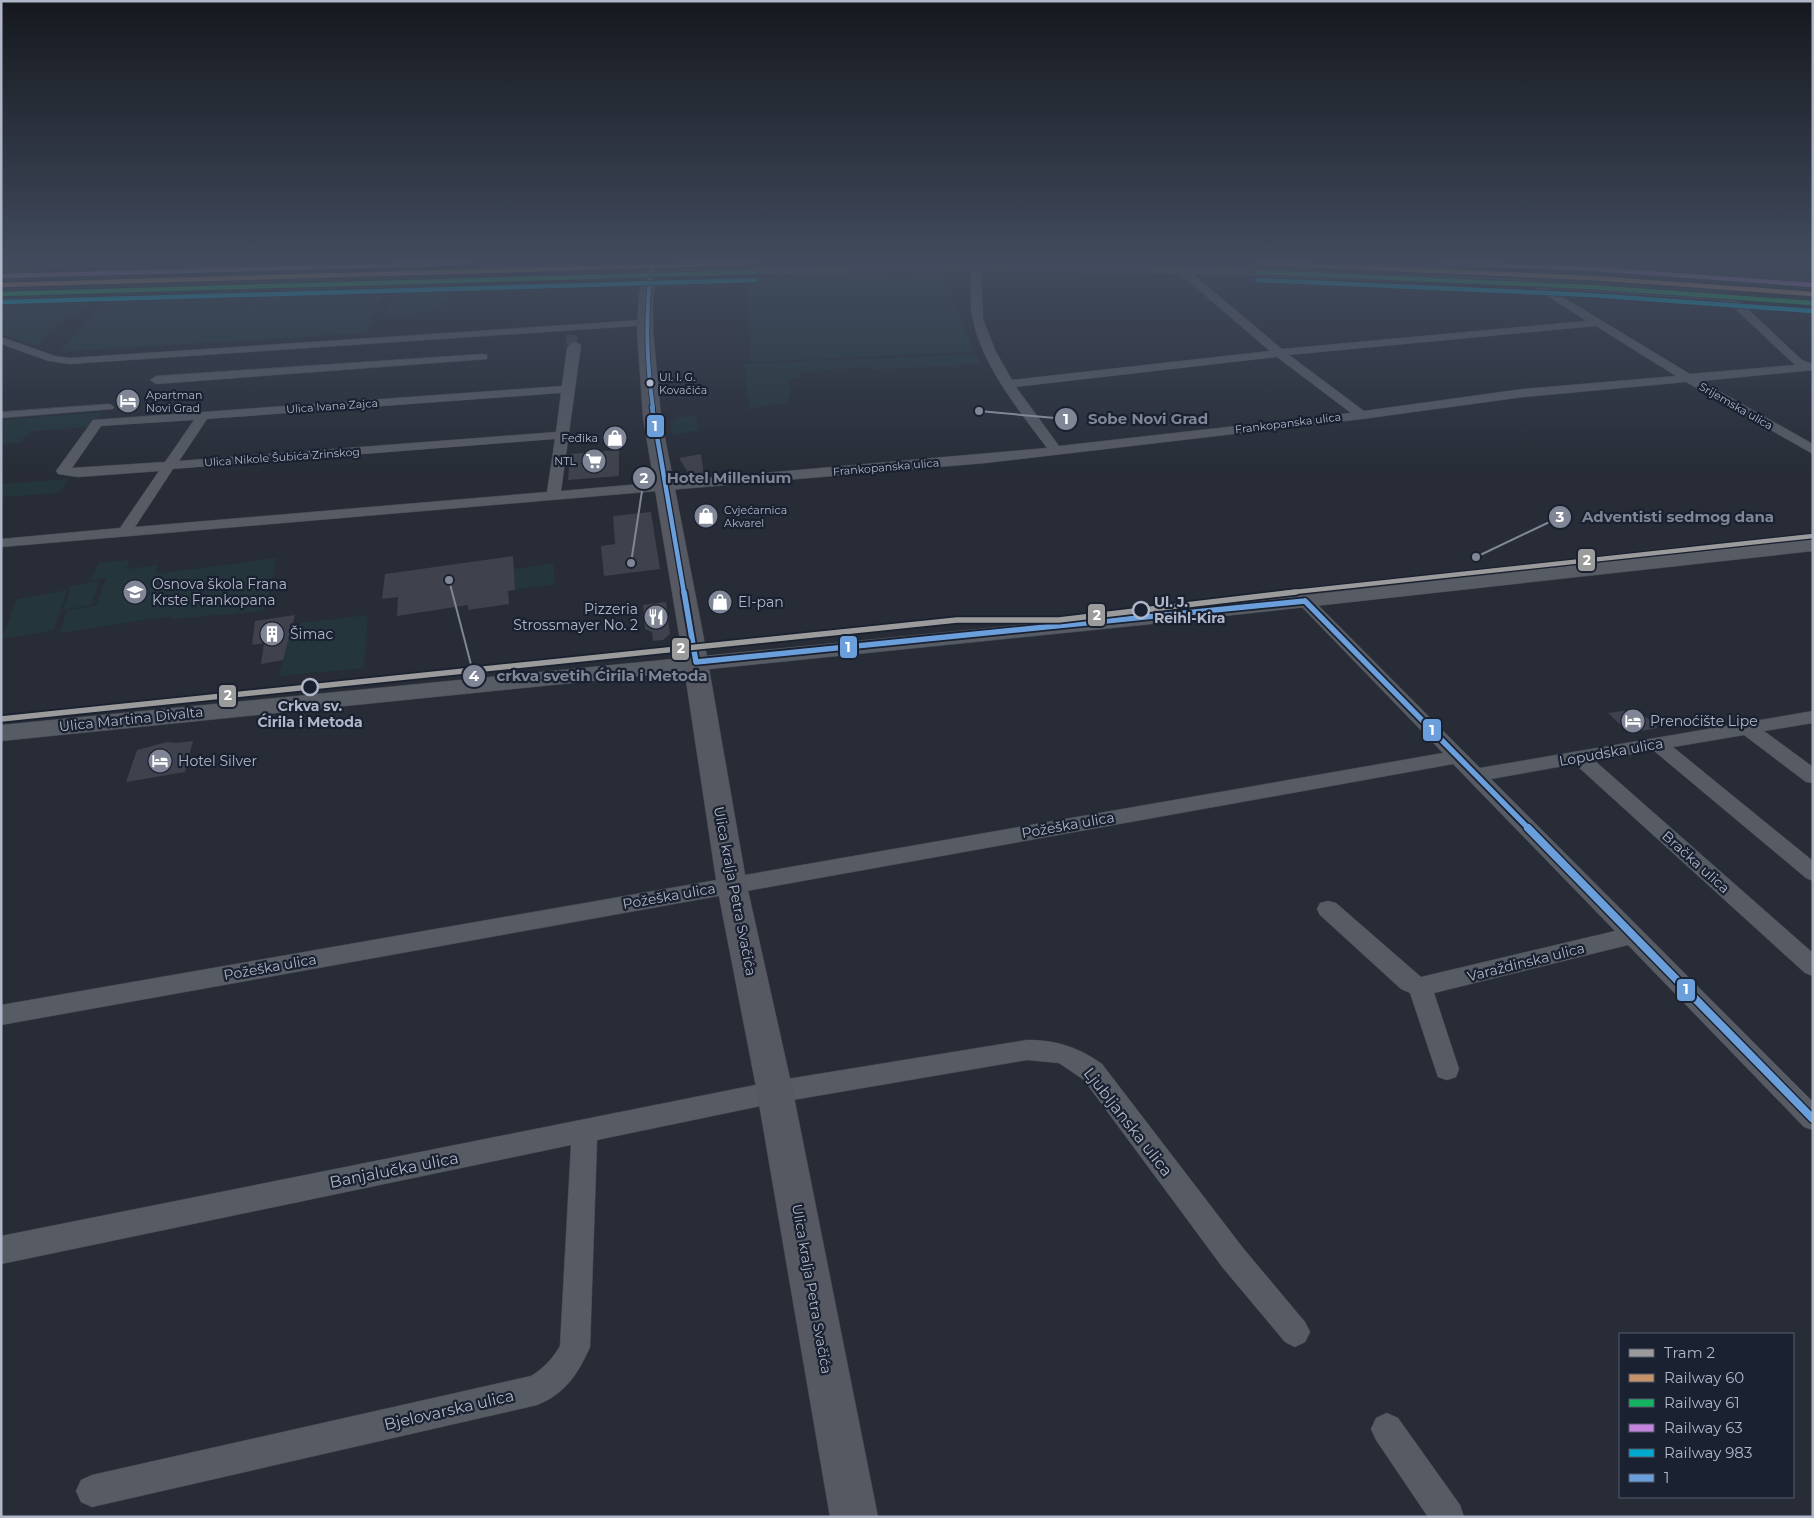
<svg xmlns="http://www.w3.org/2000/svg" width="1814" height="1518" viewBox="0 0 1814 1518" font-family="Montserrat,sans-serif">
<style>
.green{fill:#24363c}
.building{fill:#3f424c}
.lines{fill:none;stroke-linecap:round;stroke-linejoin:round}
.minor-tunnel{stroke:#3c414c;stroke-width:11;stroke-dasharray:11 5.5;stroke-linecap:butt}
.pedestrian-casing{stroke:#43474f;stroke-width:1}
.minor-casing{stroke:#43474f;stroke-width:1}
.tertiary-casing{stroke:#43474f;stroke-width:1}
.secondary-casing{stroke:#43474f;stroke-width:1}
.pedestrian{fill:#575b64;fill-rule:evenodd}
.minor{fill:#575b64;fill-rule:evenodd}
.tertiary{fill:#575b64;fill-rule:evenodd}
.secondary{fill:#565962;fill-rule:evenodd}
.bus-1-far3-casing{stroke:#1a2131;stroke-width:5.5}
.bus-1-far2-casing{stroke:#1a2131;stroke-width:7}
.bus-1-far1-casing{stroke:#1a2131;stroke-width:9}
.bus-1-casing{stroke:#1a2131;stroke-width:11}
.bus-1-far3{stroke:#6a9fdb;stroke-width:4}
.bus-1-far2{stroke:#6a9fdb;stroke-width:4.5}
.bus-1-far1{stroke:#6a9fdb;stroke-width:5.5}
.bus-1{stroke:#6a9fdb;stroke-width:8}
.rail-1-casing{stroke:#1a2131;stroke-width:6}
.rail-2-casing{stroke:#1a2131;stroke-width:6}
.rail-3-casing{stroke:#1a2131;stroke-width:6}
.rail-4-casing{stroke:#1a2131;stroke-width:6}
.rail-1{stroke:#c7916a;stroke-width:4.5}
.rail-2{stroke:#13b361;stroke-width:4.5}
.rail-3{stroke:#c483df;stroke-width:4.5}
.rail-4{stroke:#00a9ce;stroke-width:4.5}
.tram-1-far1-casing{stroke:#1a2131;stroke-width:7}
.tram-1-casing{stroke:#1a2131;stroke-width:9}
.tram-1-far1{stroke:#9b9b9b;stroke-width:4.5}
.tram-1{stroke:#9b9b9b;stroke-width:5.5}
.bus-dot{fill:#b0b7c8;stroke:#1a2131;stroke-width:2}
.stop-dot{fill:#1a2131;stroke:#b0b7c8;stroke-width:2.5}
.labels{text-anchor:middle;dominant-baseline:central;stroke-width:4.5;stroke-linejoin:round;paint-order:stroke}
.far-bus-label{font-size:11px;fill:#b0b7c8;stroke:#1a2131;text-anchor:start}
.far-poi-label{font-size:11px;fill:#b0b7c8;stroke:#1a2131;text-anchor:start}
.far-street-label{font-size:11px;fill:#b0b7c8;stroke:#1a2131}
.poi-label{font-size:14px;fill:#b0b7c8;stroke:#1a2131;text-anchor:start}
.stop-label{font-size:14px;font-weight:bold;fill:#b0b7c8;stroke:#1a2131;text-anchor:start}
.street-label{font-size:14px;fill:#b0b7c8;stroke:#1a2131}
.near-street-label{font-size:16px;fill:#b0b7c8;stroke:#1a2131}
.leader{fill:none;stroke:#808695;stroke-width:2}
.callout-dot{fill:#808695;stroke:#1a2131;stroke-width:2}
.mark-label{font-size:15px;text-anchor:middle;font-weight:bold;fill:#fff}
.callout-label{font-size:15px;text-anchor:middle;font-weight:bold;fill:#808695;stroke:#1a2131;stroke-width:4.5;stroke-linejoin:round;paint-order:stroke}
.line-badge{stroke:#1a2131;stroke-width:2}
.badge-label{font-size:14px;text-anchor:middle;font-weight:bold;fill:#fff}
</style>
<rect width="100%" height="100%" fill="#272c36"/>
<!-- green -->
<path class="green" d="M47,263L10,285H1V264Z
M1063,263H1225L1351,266L1723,289L1731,296L1562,283Z
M1305,263H1475L1483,271Z
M943,273L974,352L749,362L748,277Z
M390,277L366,333L58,352L112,296L92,297L75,314H68L38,343L43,344L38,347L1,334V288Z
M455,281L441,311L383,314L400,284Z
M975,354L982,364L872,370L871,367L799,372L800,378L789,379L791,395L784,404L764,405L750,410L744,364Z
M103,412L91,427L30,431L19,443L1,444V420Z
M696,416L699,430L672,435L671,422L678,417Z
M68,479L59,493L1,497V484Z
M277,558L265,611L171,619V616L60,633L67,610L96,606L106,578L90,580L99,563L129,560L127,569L158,565L156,574Z
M553,563L555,584L515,590L514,569Z
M99,581L91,605L63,610L71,586Z
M67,590L54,630L2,639L17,599Z
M368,615L364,668L279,676L292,624Z"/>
<!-- building -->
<path class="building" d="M619,450V476L568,480L570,454Z
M701,454L704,475L690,476L679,458Z
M651,512L660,569L604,576L601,546L615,544L613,516Z
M513,556L515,590L508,591L509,604L468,610V605L397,616L398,597L382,599L385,574Z
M666,602L670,634L663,640L653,641L652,632L645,629L643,605Z
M295,615L283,660L261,664L264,643L252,645L255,621Z
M1637,709L1658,728L1629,733L1608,713Z
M193,741L185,772L126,782L137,750L167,742L176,743Z"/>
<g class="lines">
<!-- minor-tunnel -->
<path class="minor-tunnel" d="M571,345L572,335"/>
<defs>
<path id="pedestrian" d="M110,404L114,407L113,409L1,418V412Z"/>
<path id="minor" d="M976,263L1182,267L1511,279L1718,294L1737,299L1802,360L1813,364V370L1701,381L1813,444V454L1686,382L1523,397L1362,419L985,463L1,547V539L120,528L159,471L78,477L58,474L56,471L93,420L562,386L567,348L571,343L575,342L581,345L561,491L1047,448C1019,410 983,367 973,320C969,303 972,286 971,270L649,277L644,274L649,271ZM981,270L1180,274L1270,351L1012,380L996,352L983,319ZM1193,274L1532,286L1587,321L1282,349ZM1548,288L1718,300L1729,303L1795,365L1690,374ZM1596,326L1676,376L1523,389L1364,411L1289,355ZM1277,357L1351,413L1059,446L1016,387ZM561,393L556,432L179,461L207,419ZM194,420L165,462L72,468L101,426ZM555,439L547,492L135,527L173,469Z
M645,320L650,323L649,325L69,364L49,361L1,344V337L55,356L69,358Z
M483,354L487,355V359L156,384L150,380L156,376Z
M1305,596L1311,598L1480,768L1813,711V723L1764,731L1813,767V783L1806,782L1744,735L1673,747L1813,861V881L1806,878L1653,750L1595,761L1813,953V976L1805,973L1575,764L1491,779L1813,1102V1130L1804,1127L1628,945L1434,993L1459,1069L1456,1077L1447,1080L1438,1077L1410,993L1401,989L1320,915L1317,909L1320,903L1328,901L1336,903L1421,977L1615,931L1453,764L1,1025V1005L1443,753L1299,604L1297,601L1299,598Z
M1027,1040C1056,1040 1078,1047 1102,1064L1243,1248L1305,1322L1310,1332L1305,1342L1295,1347L1285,1342L1223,1268L1084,1080L1059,1063L1027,1060L775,1103L597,1140L590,1347C578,1374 565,1394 537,1405L92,1507L81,1502L76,1491L81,1480L92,1475L531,1376C544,1368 553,1358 560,1346L571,1145L1,1264V1236L775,1081Z
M1387,1413L1398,1418L1460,1505L1464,1517H1428L1376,1440L1371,1429L1376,1418Z"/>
<path id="tertiary" d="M1813,539V551L1142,625L1,741V725L1142,613Z"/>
<path id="secondary" d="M645,263H659L653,296V330L661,417L703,634L747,886L793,1092L878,1517H830L757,1092L717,886L679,634L643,417L637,330L639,296Z"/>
</defs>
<!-- pedestrian casing -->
<use href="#pedestrian" class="pedestrian-casing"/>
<!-- minor casing -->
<use href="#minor" class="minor-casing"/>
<!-- tertiary casing -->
<use href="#tertiary" class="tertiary-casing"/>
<!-- secondary casing -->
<use href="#secondary" class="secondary-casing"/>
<!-- pedestrian -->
<use href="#pedestrian" class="pedestrian"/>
<!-- minor -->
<use href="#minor" class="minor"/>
<!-- tertiary -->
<use href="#tertiary" class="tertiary"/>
<!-- secondary -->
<use href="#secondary" class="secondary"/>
<defs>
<path id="bus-1-far3" d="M652,263C645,312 646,359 653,408"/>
<path id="bus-1-far2" d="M652,407L684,593"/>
<path id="bus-1-far1" d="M684,592L696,662
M1305,601L1529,829
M696,662L1305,601"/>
<path id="bus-1" d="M1528,828L1813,1119"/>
</defs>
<!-- bus-1-far3 casing -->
<use href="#bus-1-far3" class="bus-1-far3-casing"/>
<!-- bus-1-far2 casing -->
<use href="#bus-1-far2" class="bus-1-far2-casing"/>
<!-- bus-1-far1 casing -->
<use href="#bus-1-far1" class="bus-1-far1-casing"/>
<!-- bus-1 casing -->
<use href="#bus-1" class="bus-1-casing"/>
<!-- bus-1-far3 -->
<use href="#bus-1-far3" class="bus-1-far3"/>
<!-- bus-1-far2 -->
<use href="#bus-1-far2" class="bus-1-far2"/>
<!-- bus-1-far1 -->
<use href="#bus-1-far1" class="bus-1-far1"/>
<!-- bus-1 -->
<use href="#bus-1" class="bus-1"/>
<defs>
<path id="rail-1" d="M1258,263L1592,278L1813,294
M1,285L755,263"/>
<path id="rail-2" d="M1258,272L1591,287L1812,303
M1,294L755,272"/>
<path id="rail-3" d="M1444,263L1593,269L1813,285
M1,276L468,263"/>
<path id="rail-4" d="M1257,280L1591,295L1812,311
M2,302L756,280"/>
</defs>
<!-- rail-1 casing -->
<use href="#rail-1" class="rail-1-casing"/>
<!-- rail-2 casing -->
<use href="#rail-2" class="rail-2-casing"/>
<!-- rail-3 casing -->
<use href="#rail-3" class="rail-3-casing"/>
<!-- rail-4 casing -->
<use href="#rail-4" class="rail-4-casing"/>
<!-- rail-1 -->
<use href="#rail-1" class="rail-1"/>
<!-- rail-2 -->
<use href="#rail-2" class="rail-2"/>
<!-- rail-3 -->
<use href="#rail-3" class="rail-3"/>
<!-- rail-4 -->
<use href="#rail-4" class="rail-4"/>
<defs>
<path id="tram-1-far1" d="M1285,593L1813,536"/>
<path id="tram-1" d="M1,719L957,620H1059L1296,592"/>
</defs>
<!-- tram-1-far1 casing -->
<use href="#tram-1-far1" class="tram-1-far1-casing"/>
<!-- tram-1 casing -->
<use href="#tram-1" class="tram-1-casing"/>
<!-- tram-1-far1 -->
<use href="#tram-1-far1" class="tram-1-far1"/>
<!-- tram-1 -->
<use href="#tram-1" class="tram-1"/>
</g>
<!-- sky -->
<linearGradient id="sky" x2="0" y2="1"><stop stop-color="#15181e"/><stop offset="0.55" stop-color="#414b5d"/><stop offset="1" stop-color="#414b5d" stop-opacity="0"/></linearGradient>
<rect width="1814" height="475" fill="url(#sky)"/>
<!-- icons -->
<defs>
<symbol id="hotel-disc" viewBox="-11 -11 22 22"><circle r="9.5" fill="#808695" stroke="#1a2131"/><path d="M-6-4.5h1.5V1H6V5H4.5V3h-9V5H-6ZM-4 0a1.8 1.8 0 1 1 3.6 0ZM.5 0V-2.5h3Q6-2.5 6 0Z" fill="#fff"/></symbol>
<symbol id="shop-disc" viewBox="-11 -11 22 22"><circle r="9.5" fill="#808695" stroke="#1a2131"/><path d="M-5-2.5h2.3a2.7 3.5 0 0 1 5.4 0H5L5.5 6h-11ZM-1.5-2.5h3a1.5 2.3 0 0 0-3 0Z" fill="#fff"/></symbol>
<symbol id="supermarket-disc" viewBox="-11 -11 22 22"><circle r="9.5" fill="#808695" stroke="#1a2131"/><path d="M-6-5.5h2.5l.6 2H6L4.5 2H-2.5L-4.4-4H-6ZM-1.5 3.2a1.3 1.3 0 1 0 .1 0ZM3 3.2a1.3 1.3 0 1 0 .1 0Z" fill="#fff"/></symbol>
<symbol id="school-disc" viewBox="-11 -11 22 22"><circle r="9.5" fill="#808695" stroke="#1a2131"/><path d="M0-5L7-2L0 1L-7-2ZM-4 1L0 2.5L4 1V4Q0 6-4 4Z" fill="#fff"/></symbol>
<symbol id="restaurant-disc" viewBox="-11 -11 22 22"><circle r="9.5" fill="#808695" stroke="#1a2131"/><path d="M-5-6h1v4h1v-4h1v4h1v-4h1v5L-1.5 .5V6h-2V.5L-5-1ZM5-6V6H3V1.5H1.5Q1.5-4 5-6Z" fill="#fff"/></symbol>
<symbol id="building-disc" viewBox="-11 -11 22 22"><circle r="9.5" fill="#808695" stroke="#1a2131"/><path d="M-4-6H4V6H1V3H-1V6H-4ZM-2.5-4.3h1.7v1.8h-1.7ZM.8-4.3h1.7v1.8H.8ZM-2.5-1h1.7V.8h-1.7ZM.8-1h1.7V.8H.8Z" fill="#fff"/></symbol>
</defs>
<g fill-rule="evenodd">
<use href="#hotel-disc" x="114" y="387" width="28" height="28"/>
<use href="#shop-disc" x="601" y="424" width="28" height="28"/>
<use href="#supermarket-disc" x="580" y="447" width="28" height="28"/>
<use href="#shop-disc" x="692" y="502" width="28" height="28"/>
<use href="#school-disc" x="121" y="578" width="28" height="28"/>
<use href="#shop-disc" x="706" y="588" width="28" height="28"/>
<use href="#restaurant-disc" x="642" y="603" width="28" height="28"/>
<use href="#building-disc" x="258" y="620" width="28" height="28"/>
<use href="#hotel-disc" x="1619" y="707" width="28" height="28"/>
<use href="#hotel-disc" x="146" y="747" width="28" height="28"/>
</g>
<!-- markers -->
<circle class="bus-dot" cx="650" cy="383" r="4.5"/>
<g class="stop-dot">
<circle cx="1141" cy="610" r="8"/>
<circle cx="310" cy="687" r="8"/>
</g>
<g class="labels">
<!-- far-bus labels -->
<g class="far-bus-label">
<text x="659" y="377">Ul. I. G.<tspan x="659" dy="13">Kovačića</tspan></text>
</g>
<!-- far-poi labels -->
<g class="far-poi-label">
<text x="146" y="395">Apartman<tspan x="146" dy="13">Novi Grad</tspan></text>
<text x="598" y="438" text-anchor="end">Feđika</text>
<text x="576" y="461" text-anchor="end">NTL</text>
<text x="724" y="510">Cvjećarnica<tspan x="724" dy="13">Akvarel</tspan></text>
</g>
<!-- far-street labels -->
<g class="far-street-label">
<text transform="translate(332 406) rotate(-4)">Ulica Ivana Zajca</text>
<text transform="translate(1736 406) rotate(30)">Srijemska ulica</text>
<text transform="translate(1288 423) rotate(-7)">Frankopanska ulica</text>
<text transform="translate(282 457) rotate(-4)">Ulica Nikole Šubića Zrinskog</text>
<text transform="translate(886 467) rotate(-5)">Frankopanska ulica</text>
</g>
<!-- poi labels -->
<g class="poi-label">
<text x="152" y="584">Osnova škola Frana<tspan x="152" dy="16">Krste Frankopana</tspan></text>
<text x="738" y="602">El-pan</text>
<text x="638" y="609" text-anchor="end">Pizzeria<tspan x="638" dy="16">Strossmayer No. 2</tspan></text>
<text x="290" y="634">Šimac</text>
<text x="1650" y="721">Prenoćište Lipe</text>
<text x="178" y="761">Hotel Silver</text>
</g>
<!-- stop labels -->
<g class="stop-label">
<text x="1154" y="602">Ul. J.<tspan x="1154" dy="16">Reihl-Kira</tspan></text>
<text x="310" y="706" text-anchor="middle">Crkva sv.<tspan x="310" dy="16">Ćirila i Metoda</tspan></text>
</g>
<!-- street labels -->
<g class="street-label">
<text transform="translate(131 719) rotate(-6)">Ulica Martina Divalta</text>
<text transform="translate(1611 752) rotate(-10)">Lopudska ulica</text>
<text transform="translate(1068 825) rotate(-10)">Požeška ulica</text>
<text transform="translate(1696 862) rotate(42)">Bračka ulica</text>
<text transform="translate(735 891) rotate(79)">Ulica kralja Petra Svačića</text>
<text transform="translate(669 896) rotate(-10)">Požeška ulica</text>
<text transform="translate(1526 962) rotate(-14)">Varaždinska ulica</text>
<text transform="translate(270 967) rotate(-10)">Požeška ulica</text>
<text transform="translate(812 1289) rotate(80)">Ulica kralja Petra Svačića</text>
</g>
<!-- near-street labels -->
<g class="near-street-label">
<text transform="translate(1128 1122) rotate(52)">Ljubljanska ulica</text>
<text transform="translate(394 1170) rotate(-11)">Banjalučka ulica</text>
<text transform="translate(449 1410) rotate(-13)">Bjelovarska ulica</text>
</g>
</g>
<!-- callouts -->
<path class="leader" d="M979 411L1066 419M631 563L644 478M1476 557L1560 517M449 580L474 676"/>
<g class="callout-dot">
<circle cx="979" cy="411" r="5"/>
<circle cx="631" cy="563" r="5"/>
<circle cx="1476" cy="557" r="5"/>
<circle cx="449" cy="580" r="5"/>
<circle cx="1066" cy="419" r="12"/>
<circle cx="644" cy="478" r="12"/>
<circle cx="1560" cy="517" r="12"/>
<circle cx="474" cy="676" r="12"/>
</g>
<g class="mark-label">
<text x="1066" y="424">1</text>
<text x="644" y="483">2</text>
<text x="1560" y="522">3</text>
<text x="474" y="681">4</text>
</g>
<g class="callout-label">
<text x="1148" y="424">Sobe Novi Grad</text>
<text x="729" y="483">Hotel Millenium</text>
<text x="1678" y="522">Adventisti sedmog dana</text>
<text x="602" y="681">crkva svetih Ćirila i Metoda</text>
</g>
<g class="line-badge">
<rect x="646" y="414" width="19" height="24" rx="5" fill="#6a9fdb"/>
<rect x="1577" y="548" width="19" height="24" rx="5" fill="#9b9b9b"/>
<rect x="1087" y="603" width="19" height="24" rx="5" fill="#9b9b9b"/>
<rect x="839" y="635" width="19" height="24" rx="5" fill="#6a9fdb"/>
<rect x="671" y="637" width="19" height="24" rx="5" fill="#9b9b9b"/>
<rect x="218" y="684" width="19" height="24" rx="5" fill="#9b9b9b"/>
<rect x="1422" y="718" width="20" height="24" rx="5" fill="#6a9fdb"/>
<rect x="1676" y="978" width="20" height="24" rx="5" fill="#6a9fdb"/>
</g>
<g class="badge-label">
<text x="655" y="431">1</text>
<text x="1587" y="565">2</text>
<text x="1097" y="620">2</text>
<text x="848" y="652">1</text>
<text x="681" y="653">2</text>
<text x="228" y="700">2</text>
<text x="1432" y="735">1</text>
<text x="1686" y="994">1</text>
</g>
<!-- border -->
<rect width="1814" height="1518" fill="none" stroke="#b0b7c8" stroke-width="5"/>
<!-- legend -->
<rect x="1619" y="1333" width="175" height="165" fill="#1a2131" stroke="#565d6d"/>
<rect x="1629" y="1349" width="25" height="8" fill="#9b9b9b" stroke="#565d6d"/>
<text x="1664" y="1358" font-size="15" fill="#b0b7c8">Tram 2</text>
<rect x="1629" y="1374" width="25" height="8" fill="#c7916a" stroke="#565d6d"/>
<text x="1664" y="1383" font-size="15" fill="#b0b7c8">Railway 60</text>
<rect x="1629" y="1399" width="25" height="8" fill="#13b361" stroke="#565d6d"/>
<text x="1664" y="1408" font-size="15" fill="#b0b7c8">Railway 61</text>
<rect x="1629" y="1424" width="25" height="8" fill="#c483df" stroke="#565d6d"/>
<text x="1664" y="1433" font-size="15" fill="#b0b7c8">Railway 63</text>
<rect x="1629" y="1449" width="25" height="8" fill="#00a9ce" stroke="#565d6d"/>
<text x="1664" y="1458" font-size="15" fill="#b0b7c8">Railway 983</text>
<rect x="1629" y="1474" width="25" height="8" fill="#6a9fdb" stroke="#565d6d"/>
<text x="1664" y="1483" font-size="15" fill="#b0b7c8">1</text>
</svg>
